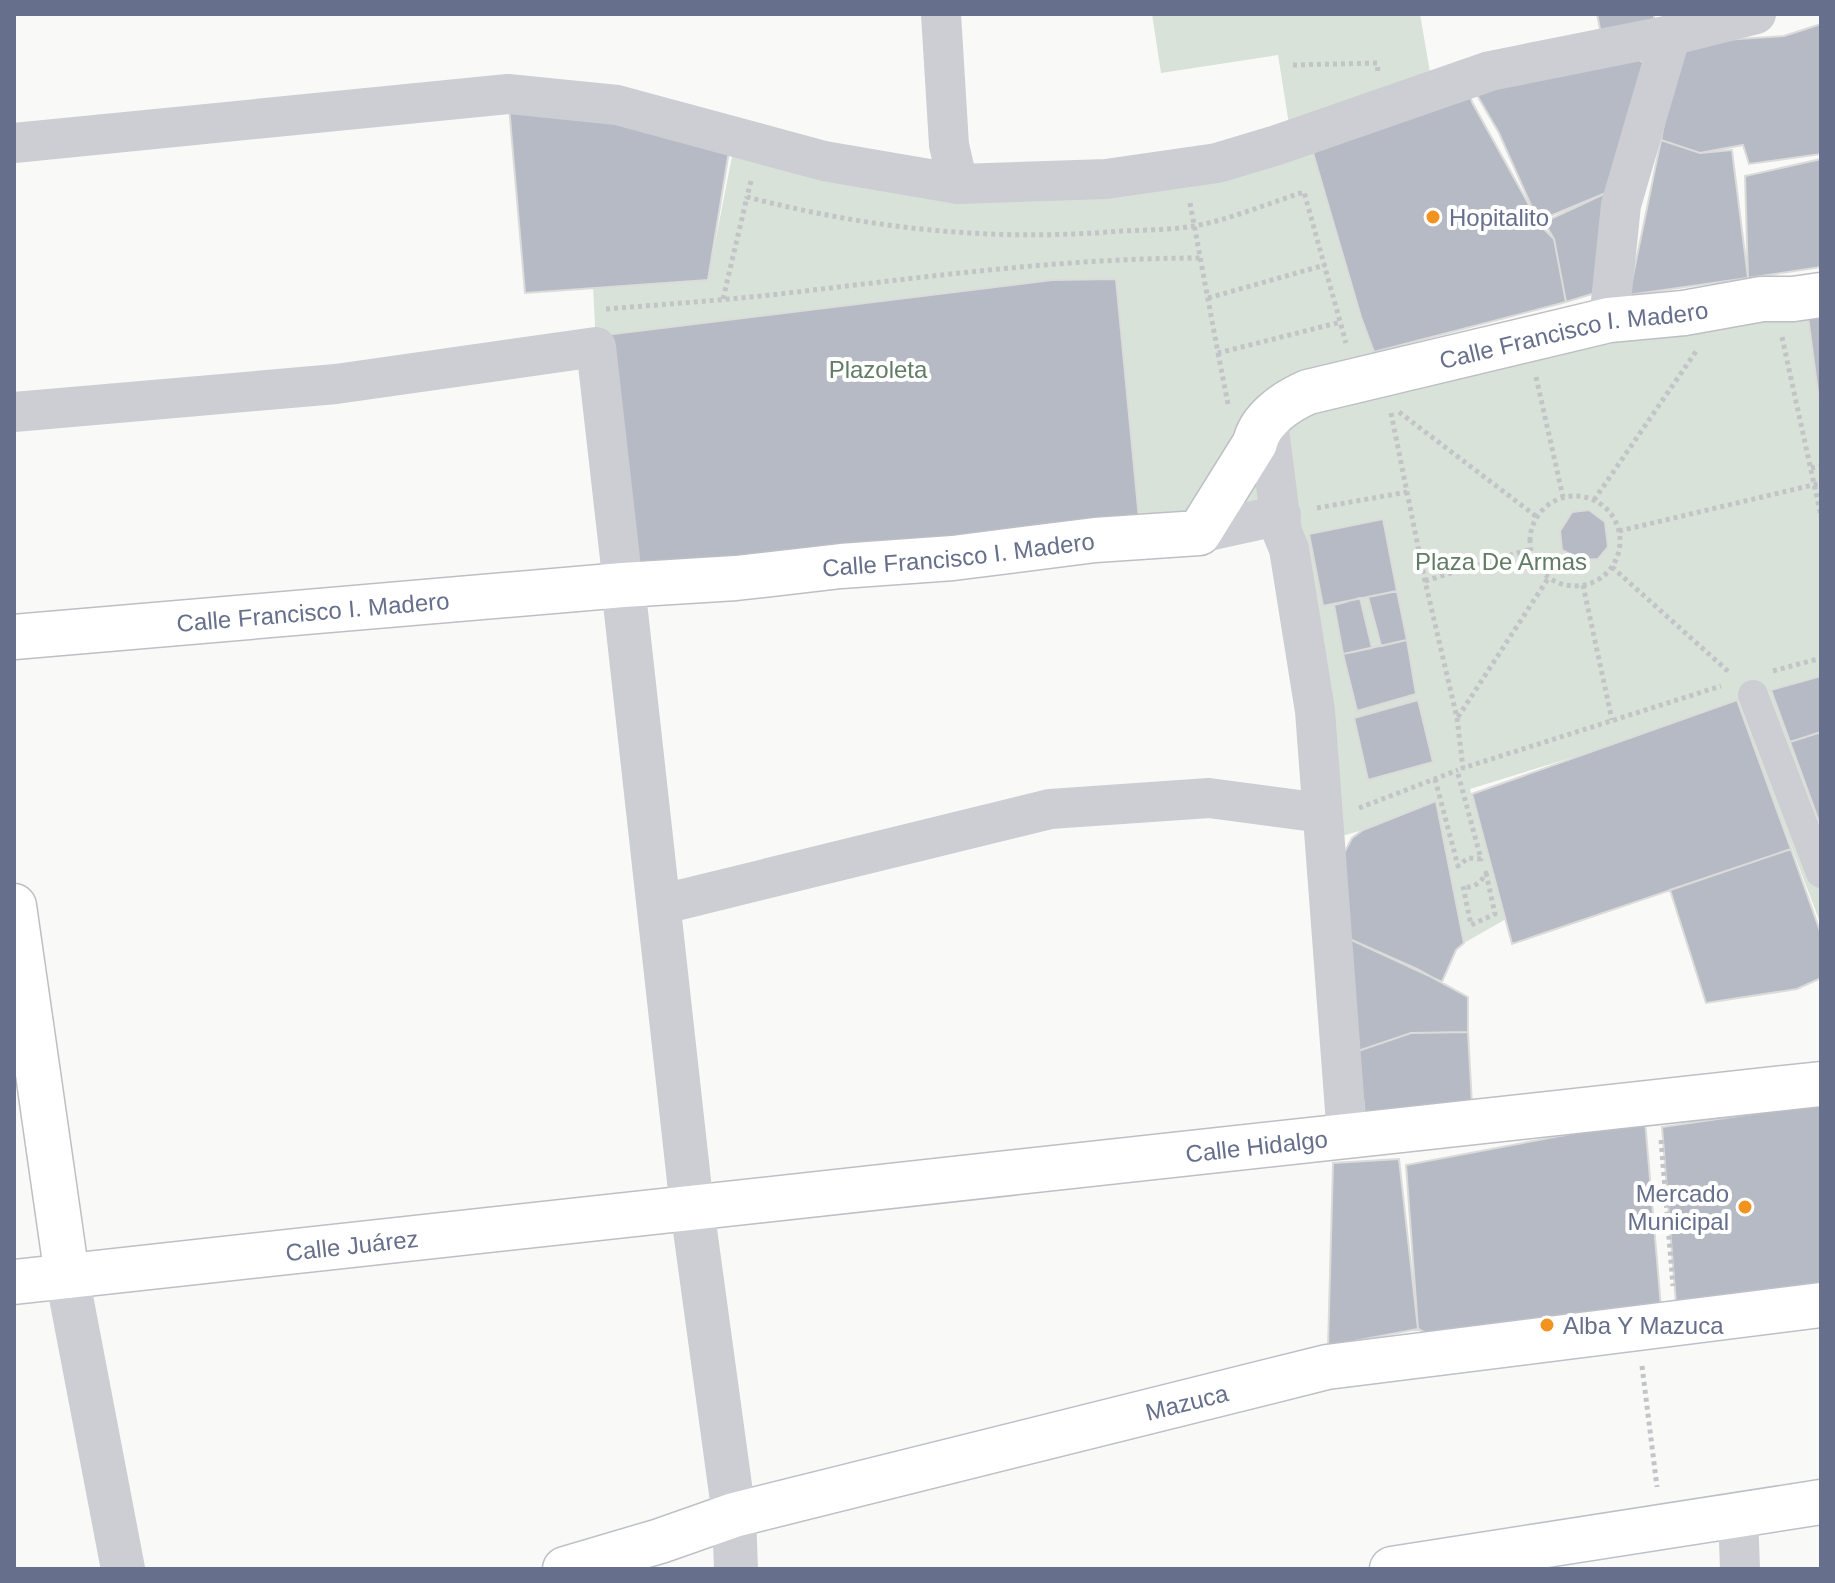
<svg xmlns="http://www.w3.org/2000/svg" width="1835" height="1583" viewBox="0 0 1835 1583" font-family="Helvetica,sans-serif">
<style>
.green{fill:#d9e2d8}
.building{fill:#b6bac4;stroke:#dbdcda;stroke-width:2}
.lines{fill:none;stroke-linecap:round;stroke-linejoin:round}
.secondary-casing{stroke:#bec0c8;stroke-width:47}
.primary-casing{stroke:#bdbfc5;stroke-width:47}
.path{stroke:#c3c4c8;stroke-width:5;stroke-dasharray:4 4;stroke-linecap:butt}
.pedestrian{stroke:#ccced3;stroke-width:30}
.minor{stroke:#ccced3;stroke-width:40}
.tertiary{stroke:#ccced3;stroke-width:44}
.secondary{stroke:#fff;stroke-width:44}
.primary{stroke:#fff;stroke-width:44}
.poi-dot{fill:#f2921f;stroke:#fff;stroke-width:3}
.labels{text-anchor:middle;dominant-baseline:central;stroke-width:8;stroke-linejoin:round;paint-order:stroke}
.poi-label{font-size:24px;fill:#666f8b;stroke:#fff;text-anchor:start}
.street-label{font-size:24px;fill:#666f8b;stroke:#fff}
.park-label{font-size:24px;fill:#627c65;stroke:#fff}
</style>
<rect width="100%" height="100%" fill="#f9faf7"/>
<!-- green -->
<path class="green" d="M1152,14H1420L1432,84L1290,131L1278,55L1161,73Z
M734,146L957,189L1311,146L1361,316L1381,374L1807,298L1821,415V676L1771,691L1821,827V925L1736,700L1590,752L1470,789L1506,919L1464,943L1436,801L1363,830L1324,841L1282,532H1181L596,347L593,285L708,279Z"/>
<!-- building -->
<path class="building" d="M1597,14H1654V22L1604,49Z
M1821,24V154L1749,164L1743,145L1700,153L1661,140L1679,43L1784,36Z
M1625,53L1655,68L1606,193L1538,221L1499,133L1474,90Z
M1468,88L1472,102L1533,212L1543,228L1554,239L1566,302L1374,352L1361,317L1311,146Z
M509,107L615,113L730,145L708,280L525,293Z
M1661,140L1700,153L1732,150L1748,278L1629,295Z
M1821,159V267L1748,278L1745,176Z
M1606,193L1608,289L1566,302L1554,239L1544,222Z
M1116,279L1140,529L638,568L605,335L1052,280Z
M1821,315V415L1808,317Z
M1589,510L1605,522L1608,547L1598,559L1581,560L1562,550L1560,531L1572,512Z
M1383,519L1397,591L1323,606L1309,534Z
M1397,591L1407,640L1381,646L1368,597Z
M1360,598L1372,648L1343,654L1334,605Z
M1407,640L1416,694L1357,711L1343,654Z
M1821,676V732L1790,742L1771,690Z
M1418,700L1433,762L1368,780L1354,718Z
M1737,700L1791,849L1512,944L1472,794Z
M1821,732V827L1790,742Z
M1436,801L1464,943L1456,950L1442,982L1345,937L1343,855L1352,838L1363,830Z
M1791,849L1821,934V978L1797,989L1706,1003L1670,890Z
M1345,937L1417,969L1468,997V1032L1411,1033L1358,1051Z
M1468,1032L1472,1104L1365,1116L1358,1051L1411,1033Z
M1821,1104V1286L1676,1304L1662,1127Z
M1645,1120L1661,1307L1428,1334L1418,1329L1406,1165Z
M1399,1159L1418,1329L1328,1346L1333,1163Z"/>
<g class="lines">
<defs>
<g id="secondary">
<path id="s1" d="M565,1569L660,1541L734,1515L1327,1367L1821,1305"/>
<path d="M1392,1569L1821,1502"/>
</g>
<g id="primary">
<path id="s2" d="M14,637L623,585L736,578L841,566L953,558L1095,540L1199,533L1255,443C1260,419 1287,401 1308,392L1609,320L1684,313L1762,299H1793L1821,295"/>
<path d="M14,906L67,1276"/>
<path id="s3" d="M14,1282L1821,1084"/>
</g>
</defs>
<!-- secondary casing -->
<use href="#secondary" class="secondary-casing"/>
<!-- primary casing -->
<use href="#primary" class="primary-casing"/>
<!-- path -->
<path class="path" d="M1293,65L1377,63L1378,72
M751,181L747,197C871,229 992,242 1121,231C1145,230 1170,230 1194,226C1229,220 1269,203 1304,192L1346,343
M1190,203L1218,353L1341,322
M1208,298L1325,265
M723,299L747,197
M606,309C667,304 728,300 788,293C925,277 1063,258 1201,258
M1782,337L1821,516
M1218,353L1228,404
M1536,377L1563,497
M1399,412L1537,517
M1391,413L1425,581L1457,718L1463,768L1721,686
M1811,468L1821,466
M1530 541a45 45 0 1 1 90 0a45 45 0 1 1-90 0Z
M1594,500L1697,350
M1317,508L1407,492
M1619,531L1821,483
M1612,567L1730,673
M1425,581L1531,549
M1583,585L1612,720
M1773,671L1821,658
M1458,717L1549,577
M1435,779L1458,866L1468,858L1481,859L1457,770
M1359,808L1458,770
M1486,873L1495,914L1471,925L1463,886C1473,890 1482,881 1486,873Z
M1661,1140L1673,1286
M1642,1366L1657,1487"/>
<!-- pedestrian -->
<path class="pedestrian" d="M1753,695L1821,873"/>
<!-- minor -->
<path class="minor" d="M941,14L949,145L958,184
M14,143L508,94L617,105L824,161L958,184L1106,179L1217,163L1277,145L1490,71L1685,32L1756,14
M1609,320L1621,205L1671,34
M14,412L336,384L596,347L623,585
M1268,422L1282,532L1289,549L1315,711L1347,1137
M1199,533L1281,515
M659,905L1050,809L1209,798L1322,813
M1738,1514L1740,1569"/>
<!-- tertiary -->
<path class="tertiary" d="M623,585L692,1208L734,1515L736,1569
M67,1276L123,1569"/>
<!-- secondary -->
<use href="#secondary" class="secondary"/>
<!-- primary -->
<use href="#primary" class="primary"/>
</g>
<!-- markers -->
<g class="poi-dot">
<circle cx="1433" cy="217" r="8"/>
<circle cx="1745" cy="1207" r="8"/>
<circle cx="1547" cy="1325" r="8"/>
</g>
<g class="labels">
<!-- poi labels -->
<g class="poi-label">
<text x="1449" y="217">Hopitalito</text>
<text x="1729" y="1193" text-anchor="end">Mercado<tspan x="1729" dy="28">Municipal</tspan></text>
<text x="1563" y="1325">Alba Y Mazuca</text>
</g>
<!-- street labels -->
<g class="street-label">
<text stroke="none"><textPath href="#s2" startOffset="1644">Calle Francisco I. Madero</textPath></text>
<text stroke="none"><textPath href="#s2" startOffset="948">Calle Francisco I. Madero</textPath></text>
<text stroke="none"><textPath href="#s2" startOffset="300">Calle Francisco I. Madero</textPath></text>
<text stroke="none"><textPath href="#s3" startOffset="1250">Calle Hidalgo</textPath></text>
<text stroke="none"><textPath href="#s3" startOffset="340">Calle Juárez</textPath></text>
<text stroke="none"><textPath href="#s1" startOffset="644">Mazuca</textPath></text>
</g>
<!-- park labels -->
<g class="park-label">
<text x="878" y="369">Plazoleta</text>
<text x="1501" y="561">Plaza De Armas</text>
</g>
</g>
<!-- border -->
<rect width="1835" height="1583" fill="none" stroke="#666f8b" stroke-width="32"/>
</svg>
